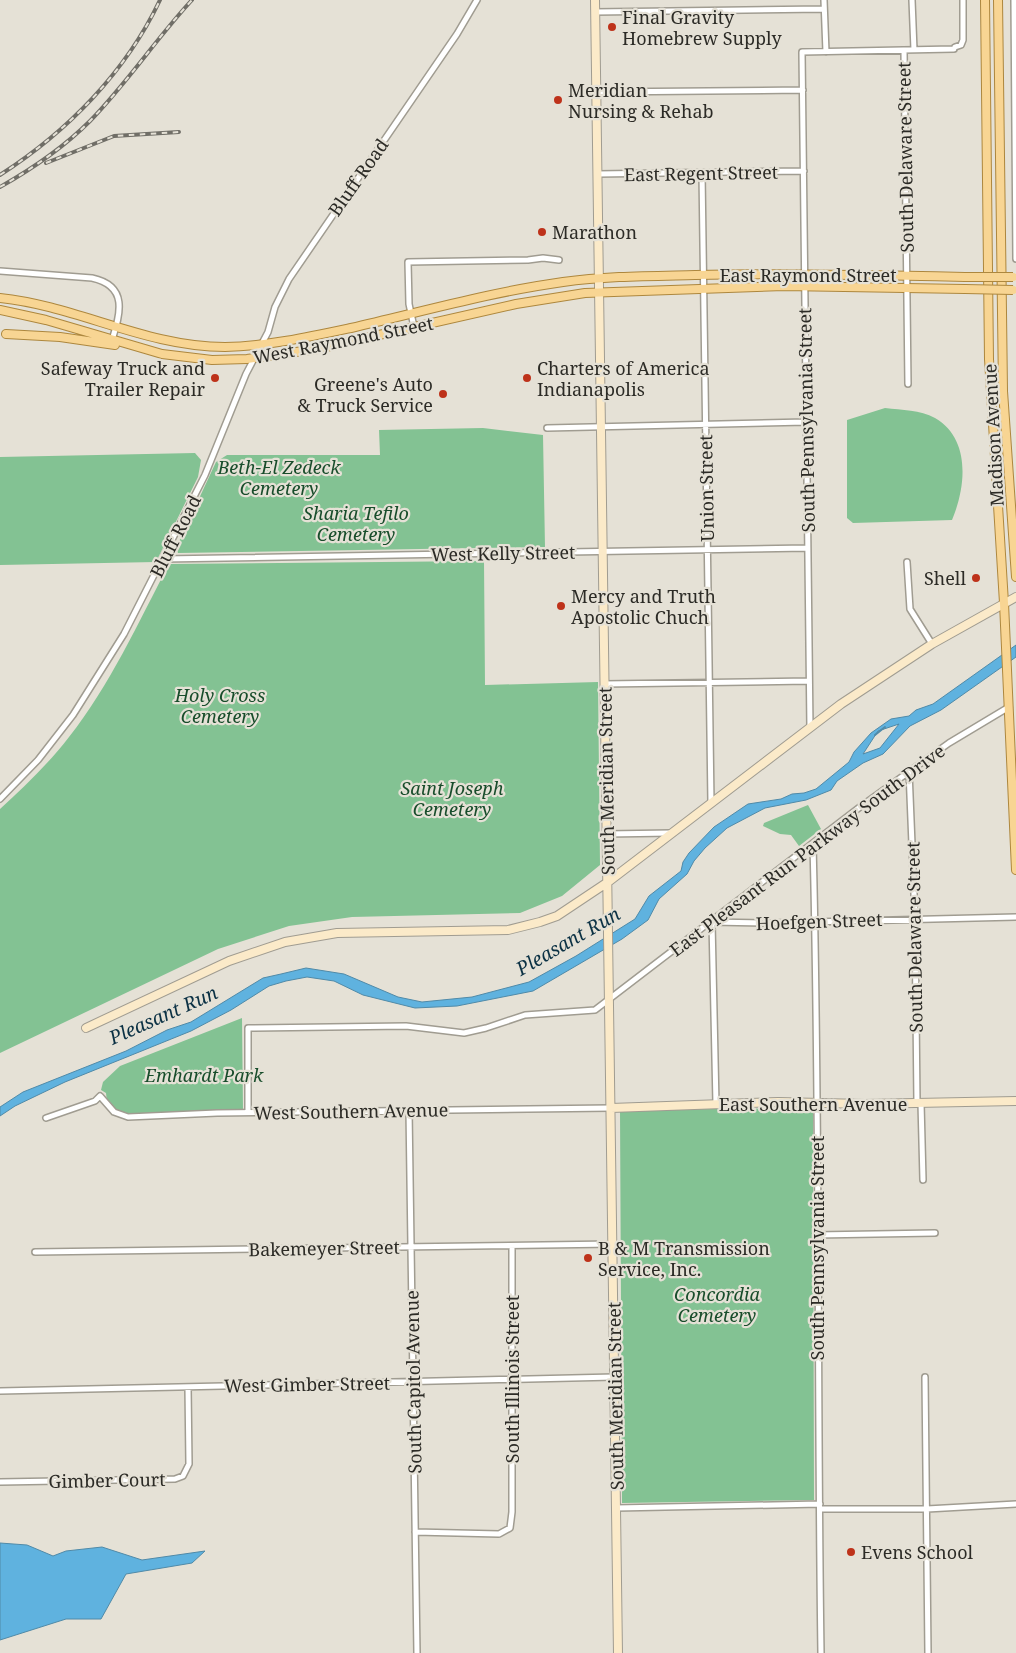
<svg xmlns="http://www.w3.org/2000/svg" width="1016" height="1653" viewBox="0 0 1016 1653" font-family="'Noto Serif',serif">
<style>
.green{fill:#83c293}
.water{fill:#5fb2df;stroke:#508aa8;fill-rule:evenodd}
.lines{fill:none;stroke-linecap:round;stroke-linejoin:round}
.stream{stroke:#508aa8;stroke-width:2}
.street-casing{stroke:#a09c91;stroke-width:8}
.secondary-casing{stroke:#a09c91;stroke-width:10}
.primary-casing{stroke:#ad873e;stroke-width:10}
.street{stroke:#fff;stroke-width:5}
.secondary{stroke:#fbeac9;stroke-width:8}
.primary{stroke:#f8d593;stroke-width:8}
.rail-casing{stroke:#706e67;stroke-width:4}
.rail{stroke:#e5e1d6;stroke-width:2;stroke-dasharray:5.5;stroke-linecap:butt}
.primary-bridge-casing{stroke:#ad873e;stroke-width:10;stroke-linecap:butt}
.primary-bridge{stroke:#f8d593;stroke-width:8}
.poi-dot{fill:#be321a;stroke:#e5e1d6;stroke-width:2}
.labels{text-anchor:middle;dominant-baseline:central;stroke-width:4.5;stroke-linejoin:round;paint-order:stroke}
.poi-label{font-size:18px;fill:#2c2b26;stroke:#e5e1d6;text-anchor:start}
.street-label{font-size:18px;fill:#2c2b26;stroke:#e5e1d6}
.park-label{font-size:18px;font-style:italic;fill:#184d2b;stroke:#e5e1d6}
.water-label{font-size:19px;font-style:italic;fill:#0b3144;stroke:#e5e1d6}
</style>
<rect width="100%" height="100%" fill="#e5e1d6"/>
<!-- green -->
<path class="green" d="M885,408C902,410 920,410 935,418C971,439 966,487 952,520L853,523L847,518V420Z
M483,428L543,435L545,547L178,553L176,548L216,462L227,455H380L379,430Z
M195,453L201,460L198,477L156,562L0,565V457Z
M484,561L485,685L598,682L600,865L562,896L520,913L352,917L289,926L218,949L0,1053V809C24,787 49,763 69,737C110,685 138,623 169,564Z
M808,805L821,829L799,846L791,835L780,834L763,826L764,823Z
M242,1018L243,1111L133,1116L118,1113L107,1102L106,1093L101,1090L103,1082L120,1066Z
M813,1108L814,1500L622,1503L620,1110Z"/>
<!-- water -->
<path class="water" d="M1016,645V657L941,710L910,726L883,754L863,763L837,781L831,790L806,800L765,808L727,828L705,848L694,861L687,874L659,899L648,920L622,939L533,991L457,1006L415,1008L363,995L334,981L307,977L286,981L269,986L231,1010L191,1031L65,1082L15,1106L0,1116V1107L23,1092L126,1051L167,1030L191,1022L263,978L281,974L306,968L344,974L398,997L422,1002L472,997L529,982L576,956L635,919L649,896L681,871L683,862L689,853L714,827L748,804L781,799L792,794L804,793L816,789L849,762L854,752L871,733L891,719L909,716L916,710L933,704ZM899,724L880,748L863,754L878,731Z
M0,1543L27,1545L53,1556L66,1551L102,1547L142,1560L205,1551L192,1563L126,1574L101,1619H66L0,1640Z"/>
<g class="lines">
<!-- stream -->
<path class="stream" d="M875,735L885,727"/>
<defs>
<path id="street" d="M824,0L826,52
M912,0L914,50
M1014,0L1016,259
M595,12L824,9
M955,47L961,45L963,40V0
M904,50L908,384
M597,92L803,90
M702,173L711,803
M598,174L804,171
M0,271L92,278C129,286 120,314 112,340
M414,327L409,304L408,262L528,260L543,258L559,260
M547,428L806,422
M163,559L807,548
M907,562L910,609L932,644
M604,684L809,681
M810,728L802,52L954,49
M909,771L915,918L917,1103
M0,799L38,760L73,715L124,634L205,475L246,374L268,332L275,307L289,279L457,34L477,0
M606,834L671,833
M813,844C820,1114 817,1383 821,1653
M921,1103L923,1180
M716,1104L712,922L770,923L1016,917
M409,1110L417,1653
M248,1112V1028L406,1026L464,1033L486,1028L525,1015L595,1010L860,807L949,743L1009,707
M46,1118L95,1101L100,1096L114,1112L128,1117L217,1113L611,1108
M816,1235L935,1233
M35,1252L613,1244
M925,1377L928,1653
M0,1391L614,1377
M0,1482L175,1479L183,1476L189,1464L188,1387
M616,1508L820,1504
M820,1509H927L1016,1504
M415,1532L499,1534L510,1528L512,1512V1246"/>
<path id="secondary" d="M595,0L618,1653
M86,1028L229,961L285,942L337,933L508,930L540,922L557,916L608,882L841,704L932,644L1016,597
M611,1108L778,1102L865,1104L1016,1101"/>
<path id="primary" d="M985,0L989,359L1004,603L1016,870
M998,0L1003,391L1016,577
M0,298C77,306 146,347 225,347C268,346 309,337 351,328C421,312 491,292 563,282C606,276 651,276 695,275C785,273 875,275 965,277
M0,310L46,320L162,354L212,360L247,359L317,349L516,304L585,293L784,286L965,289
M6,334L60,337L115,345"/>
</defs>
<!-- street casing -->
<use href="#street" class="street-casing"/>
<!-- secondary casing -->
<use href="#secondary" class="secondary-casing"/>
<!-- primary casing -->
<use href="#primary" class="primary-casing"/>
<!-- street -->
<use href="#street" class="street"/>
<!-- secondary -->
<use href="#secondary" class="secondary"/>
<!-- primary -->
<use href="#primary" class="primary"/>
<defs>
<path id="rail" d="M46,163L114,136L179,132
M0,175C67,132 126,72 160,0
M0,187C32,169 64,147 90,121C127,83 156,39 192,0"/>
</defs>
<!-- rail casing -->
<use href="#rail" class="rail-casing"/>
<!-- rail -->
<use href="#rail" class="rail"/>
<defs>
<path id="primary-bridge" d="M965,277H1013
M965,289L1013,290"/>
</defs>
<!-- primary-bridge casing -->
<use href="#primary-bridge" class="primary-bridge-casing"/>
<!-- primary-bridge -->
<use href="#primary-bridge" class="primary-bridge"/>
</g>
<!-- markers -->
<g class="poi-dot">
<circle cx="612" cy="27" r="5"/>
<circle cx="558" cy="100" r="5"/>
<circle cx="542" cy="232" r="5"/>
<circle cx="215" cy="378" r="5"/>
<circle cx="527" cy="378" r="5"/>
<circle cx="443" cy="394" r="5"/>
<circle cx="976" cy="578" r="5"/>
<circle cx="561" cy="606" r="5"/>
<circle cx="588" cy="1258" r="5"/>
<circle cx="851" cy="1552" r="5"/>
</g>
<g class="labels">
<!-- poi labels -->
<g class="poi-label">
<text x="622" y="17">Final Gravity<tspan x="622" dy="21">Homebrew Supply</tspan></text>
<text x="568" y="90">Meridian<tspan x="568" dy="21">Nursing &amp; Rehab</tspan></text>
<text x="552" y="232">Marathon</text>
<text x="205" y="368" text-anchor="end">Safeway Truck and<tspan x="205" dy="21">Trailer Repair</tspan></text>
<text x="537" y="368">Charters of America<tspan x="537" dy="21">Indianapolis</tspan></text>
<text x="433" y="384" text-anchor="end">Greene's Auto<tspan x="433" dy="21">&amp; Truck Service</tspan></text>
<text x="966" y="578" text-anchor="end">Shell</text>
<text x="571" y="596">Mercy and Truth<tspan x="571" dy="21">Apostolic Chuch</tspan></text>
<text x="598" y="1248">B &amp; M Transmission<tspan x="598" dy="21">Service, Inc.</tspan></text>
<text x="861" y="1552">Evens School</text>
</g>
<!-- street labels -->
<g class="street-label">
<text transform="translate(905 157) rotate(-91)">South Delaware Street</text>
<text transform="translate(701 173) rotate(-1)">East Regent Street</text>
<text transform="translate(358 177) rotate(-55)">Bluff Road</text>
<text x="808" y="275">East Raymond Street</text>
<text transform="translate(343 340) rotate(-11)">West Raymond Street</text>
<text transform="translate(806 420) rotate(-91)">South Pennsylvania Street</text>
<text transform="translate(993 435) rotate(-93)">Madison Avenue</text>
<text transform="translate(706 488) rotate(-91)">Union Street</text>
<text transform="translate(175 536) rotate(-63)">Bluff Road</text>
<text transform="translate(503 553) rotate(-1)">West Kelly Street</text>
<text transform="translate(606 781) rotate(-91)">South Meridian Street</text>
<text transform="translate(807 850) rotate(-37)">East Pleasant Run Parkway South Drive</text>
<text transform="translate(819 921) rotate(-2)">Hoefgen Street</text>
<text transform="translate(914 937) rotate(-91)">South Delaware Street</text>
<text x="813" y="1104">East Southern Avenue</text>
<text transform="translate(351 1111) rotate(-1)">West Southern Avenue</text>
<text transform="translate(324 1248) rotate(-1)">Bakemeyer Street</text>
<text transform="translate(817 1248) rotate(-90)">South Pennsylvania Street</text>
<text transform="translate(512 1379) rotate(-90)">South Illinois Street</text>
<text transform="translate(413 1382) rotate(-91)">South Capitol Avenue</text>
<text transform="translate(307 1384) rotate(-1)">West Gimber Street</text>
<text transform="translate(615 1396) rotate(-91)">South Meridian Street</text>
<text transform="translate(107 1480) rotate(-1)">Gimber Court</text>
</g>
<!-- park labels -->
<g class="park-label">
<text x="279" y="467">Beth-El Zedeck<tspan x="279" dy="21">Cemetery</tspan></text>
<text x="356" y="513">Sharia Tefilo<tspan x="356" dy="21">Cemetery</tspan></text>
<text x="220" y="695">Holy Cross<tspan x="220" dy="21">Cemetery</tspan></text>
<text x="452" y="788">Saint Joseph<tspan x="452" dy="21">Cemetery</tspan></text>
<text x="204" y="1075">Emhardt Park</text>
<text x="717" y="1294">Concordia<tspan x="717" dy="21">Cemetery</tspan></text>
</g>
<!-- water labels -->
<g class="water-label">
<text transform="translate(568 941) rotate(-30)">Pleasant Run</text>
<text transform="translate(163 1015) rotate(-24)">Pleasant Run</text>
</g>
</g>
</svg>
